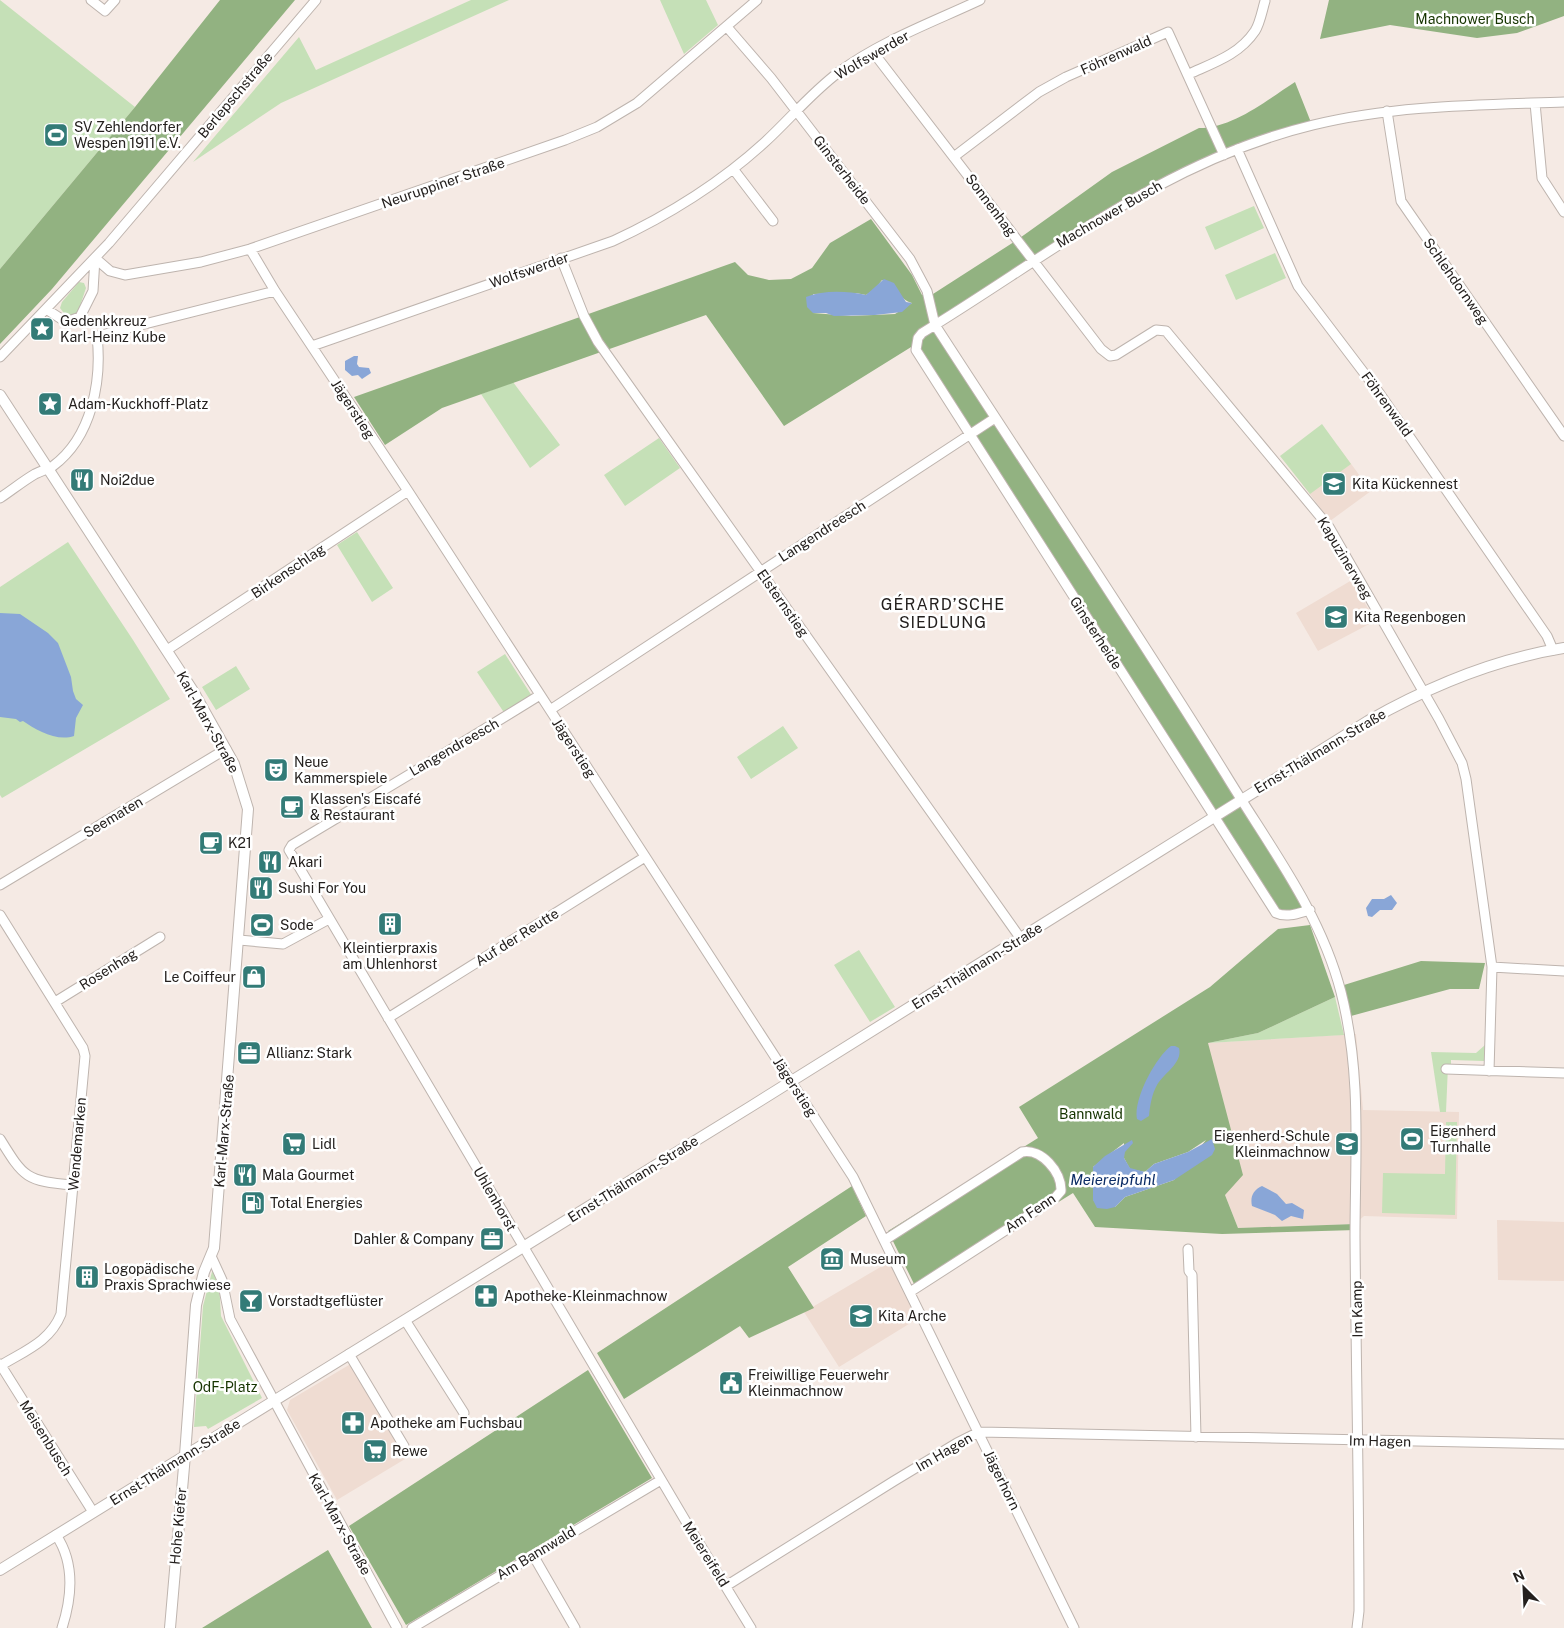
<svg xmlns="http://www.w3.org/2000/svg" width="1564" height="1628" viewBox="0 0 1564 1628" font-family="'Public Sans',sans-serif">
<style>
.built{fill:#efdcd2}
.green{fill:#c5e0b7}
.forest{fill:#92b281;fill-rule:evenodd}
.water{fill:#89a6d7}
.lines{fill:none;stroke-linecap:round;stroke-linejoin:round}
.minor-casing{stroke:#beb4ae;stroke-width:11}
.tertiary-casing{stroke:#beb4ae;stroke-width:12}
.minor{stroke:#fff;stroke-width:9}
.tertiary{stroke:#fff;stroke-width:10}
.labels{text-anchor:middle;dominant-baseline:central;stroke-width:5;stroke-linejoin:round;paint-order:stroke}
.park-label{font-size:14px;fill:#163400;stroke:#fff}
.street-label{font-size:14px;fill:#24201e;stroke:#fff}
.poi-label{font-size:14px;fill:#24201e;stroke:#fff;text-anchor:start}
.water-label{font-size:15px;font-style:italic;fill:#0b2c65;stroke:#fff}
.quarter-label{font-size:16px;letter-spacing:1px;fill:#24201e;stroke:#fff}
</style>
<rect width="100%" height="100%" fill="#f5eae4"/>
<!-- built -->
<path class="built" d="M1338,446L1371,491L1330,521L1297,477Z
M1352,580L1375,621L1318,651L1296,613Z
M1356,1034L1363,1110L1459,1112L1457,1219L1364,1216L1355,1224L1238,1228L1225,1195L1208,1043Z
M1497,1220L1564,1222V1281L1498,1280Z
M889,1262L917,1319L839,1367L804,1312Z
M354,1362L410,1456L337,1500L287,1410L290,1400Z"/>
<!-- green -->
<path class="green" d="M0,0L135,107L0,269Z
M471,0H509L281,103L193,162L299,37L316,70Z
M660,0H706L718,25L684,54Z
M1254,206L1264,228L1215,250L1205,227Z
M1275,253L1286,278L1236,300L1225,275Z
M79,282L84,283L86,288L78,312L70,316H66L60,308L62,302Z
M513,382L560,445L530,468L481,394Z
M1322,424L1351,464L1310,494L1280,456Z
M659,438L680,468L625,506L604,475Z
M357,532L393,588L372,602L337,545Z
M68,542L133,640L170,699L2,798L0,795V587Z
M505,654L532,696L505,714L477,672Z
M236,666L250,689L216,710L202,687Z
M783,726L798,748L751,779L737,757Z
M859,950L895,1007L870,1022L834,965Z
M1335,997L1344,1035L1208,1043L1258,1033Z
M1485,1045L1484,1061L1451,1060V1066H1448L1446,1112H1440L1431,1052L1476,1053Z
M1446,1122H1457L1455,1215L1382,1213L1383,1173L1445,1174Z
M213,1268L219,1282L221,1316L262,1398L208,1429L206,1426L194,1427L203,1306Z"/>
<!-- forest -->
<path class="forest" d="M220,0H295L52,289L0,344V269L135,107Z
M1329,0H1564V16L1517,33L1477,38L1390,25L1320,39Z
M1295,82L1312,125L1176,176L935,325L1310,910L1281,916L916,344L784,426L706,315L442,408L385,445L354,397L735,262L748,275L769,280L791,279L812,268L830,243L871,219L912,275L922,295L933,294L1017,240L1112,172L1199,128C1233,128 1267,100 1295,82ZM882,280C895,283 899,300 912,303L895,314L851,316L813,313V294L856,293L866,295L876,288Z
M1310,925L1335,997L1258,1033L1208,1043L1243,1175L1225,1195L1238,1228L1355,1224L1356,1230L1222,1234L1095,1227L1073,1193L917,1290L888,1231L1038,1138L1019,1107L1210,987L1278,929ZM1206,1140L1174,1180L1125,1197L1115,1207L1093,1200V1167L1124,1143V1158L1130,1169L1145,1172L1154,1164L1188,1152Z
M1421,961L1485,963L1479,989H1450L1351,1016L1344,985Z
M852,1186L866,1216L788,1267L814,1308L749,1338L740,1326L624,1399L597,1353Z
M588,1370L652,1478L406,1625L349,1526Z
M328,1550L372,1628H202Z"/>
<!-- water -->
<path class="water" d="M884,279L894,283L906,302L912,303L902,312L875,315L834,316L826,313H813L807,307L806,297C824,290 846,291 866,295Z
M354,356H358L357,364L359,367L369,368L371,373L362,379L358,375L352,376L345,370V361Z
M0,613L20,614L48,633L58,643L71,677L73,691L76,699L83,705L76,718L74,736C57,742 36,730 23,721L20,722L16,719L0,717Z
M1391,895L1397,903L1392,910H1380L1372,917L1368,916L1366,908L1372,899H1384Z
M1171,1046H1175L1179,1048C1183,1063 1164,1073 1157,1085C1152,1094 1150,1105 1149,1116L1141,1121L1137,1119C1133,1100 1155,1058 1171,1046Z
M1212,1139L1215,1149L1212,1155L1174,1180L1125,1197L1115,1207L1107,1209L1097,1208L1093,1200V1167L1105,1156L1132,1140L1133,1143L1125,1152L1124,1158L1130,1168L1145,1172L1154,1164L1188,1152Z
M1262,1186L1277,1194L1286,1204L1292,1203L1304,1210L1303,1219L1291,1216L1282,1221L1275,1215L1252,1206C1250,1197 1253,1190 1262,1186Z"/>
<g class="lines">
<defs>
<path id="minor" d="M91,0L105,11L115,0
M727,27L771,78L910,259L927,291L935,325C1032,475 1132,623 1226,775C1269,846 1320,911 1341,992C1362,1074 1355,1154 1355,1238C1356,1362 1359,1487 1359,1611L1357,1628
M873,52L1101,349L1110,356L1116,355L1156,330L1166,331L1329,527L1439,719L1462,763L1466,779L1492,967L1489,1071
M1189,74C1213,63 1239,55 1255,31C1260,23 1262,11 1265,1
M1535,103L1542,178L1564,212
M1387,111L1401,201L1564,436
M1237,149L1298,286L1380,394L1547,636L1553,650
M955,156L1039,92L1066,77L1168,32L1224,155
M734,170L773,221
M250,249L275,291L408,491L853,1177L1074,1628
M95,258L110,271L125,275L201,262L250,249L565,140L597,127L637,103L757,0
M561,258L584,316L598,342L1021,939
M46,309L66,322L80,317L93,291L95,258
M312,346L613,241C669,215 719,184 765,142C790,119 811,93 839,72C881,41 933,22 980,0
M0,357L109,243L316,0
M0,498C12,490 23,481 35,474C41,471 48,469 53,466C92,437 102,381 97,336L275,291
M167,650L408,491
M540,695C458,746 375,795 292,845L289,850L688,1525L751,1628
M550,710L995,418
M0,885L226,749
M1310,910C1299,913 1287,918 1276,913L916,350L918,338L922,333C1050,255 1164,161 1313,125C1395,105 1480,105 1564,102
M0,915L83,1048L85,1056L61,1314C50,1342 24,1351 0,1366
M239,940L283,944L329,919
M1492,967L1564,971
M55,1002L160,937
M388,1018L645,857
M1446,1069L1564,1073
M0,1139C24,1178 26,1181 73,1185
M885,1240L1022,1152C1041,1148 1062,1172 1061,1191L1054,1199L910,1292
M1188,1249L1189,1271L1192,1275L1196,1437
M211,1256L222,1280L230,1319L397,1628
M405,1320L464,1413
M349,1354L404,1446
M0,1364L93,1512
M56,1535C75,1563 72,1597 62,1628
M533,1555L575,1628
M726,1586L894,1481L957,1443L979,1432L1564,1444
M412,1628L661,1480"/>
<path id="tertiary" d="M0,395L193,691L234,764L248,809L214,1248L204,1272L196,1305L185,1455L170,1628
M0,1570L750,1107L1368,721C1428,687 1495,659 1564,648"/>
</defs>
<!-- minor casing -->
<use href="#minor" class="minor-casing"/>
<!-- tertiary casing -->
<use href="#tertiary" class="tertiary-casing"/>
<!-- minor -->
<use href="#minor" class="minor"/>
<!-- tertiary -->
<use href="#tertiary" class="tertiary"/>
</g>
<!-- icons -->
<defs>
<symbol id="stadium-square" viewBox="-11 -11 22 22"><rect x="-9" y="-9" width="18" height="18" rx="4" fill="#337b77" stroke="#fff"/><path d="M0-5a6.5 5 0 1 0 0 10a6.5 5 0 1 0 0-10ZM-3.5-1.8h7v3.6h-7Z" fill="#fff"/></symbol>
<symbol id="sight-square" viewBox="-11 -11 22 22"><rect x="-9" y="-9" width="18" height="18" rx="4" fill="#337b77" stroke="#fff"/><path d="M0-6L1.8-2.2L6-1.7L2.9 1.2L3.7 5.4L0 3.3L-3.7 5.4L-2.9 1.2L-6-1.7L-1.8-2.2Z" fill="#fff"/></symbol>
<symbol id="restaurant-square" viewBox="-11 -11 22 22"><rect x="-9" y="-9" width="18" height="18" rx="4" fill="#337b77" stroke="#fff"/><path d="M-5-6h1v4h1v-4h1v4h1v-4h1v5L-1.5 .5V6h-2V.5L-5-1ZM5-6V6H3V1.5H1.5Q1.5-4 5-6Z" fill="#fff"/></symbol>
<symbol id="school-square" viewBox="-11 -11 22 22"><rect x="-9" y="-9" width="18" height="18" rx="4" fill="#337b77" stroke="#fff"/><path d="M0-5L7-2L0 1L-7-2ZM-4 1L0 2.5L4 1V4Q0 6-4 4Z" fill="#fff"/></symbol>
<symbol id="theatre-square" viewBox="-11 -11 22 22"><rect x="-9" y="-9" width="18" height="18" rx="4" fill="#337b77" stroke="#fff"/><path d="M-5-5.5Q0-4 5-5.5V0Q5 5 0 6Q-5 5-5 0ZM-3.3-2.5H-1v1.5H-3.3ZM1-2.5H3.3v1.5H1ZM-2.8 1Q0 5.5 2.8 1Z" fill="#fff"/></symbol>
<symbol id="cafe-square" viewBox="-11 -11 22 22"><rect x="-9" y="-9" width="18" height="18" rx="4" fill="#337b77" stroke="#fff"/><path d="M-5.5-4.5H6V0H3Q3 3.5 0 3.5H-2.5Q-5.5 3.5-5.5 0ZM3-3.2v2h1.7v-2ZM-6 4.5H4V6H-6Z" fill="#fff"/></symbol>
<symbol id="building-square" viewBox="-11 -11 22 22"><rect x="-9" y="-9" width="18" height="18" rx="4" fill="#337b77" stroke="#fff"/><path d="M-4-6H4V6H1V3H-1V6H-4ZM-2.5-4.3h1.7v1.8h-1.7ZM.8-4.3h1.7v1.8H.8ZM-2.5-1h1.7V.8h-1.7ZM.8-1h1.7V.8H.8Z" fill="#fff"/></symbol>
<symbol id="shop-square" viewBox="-11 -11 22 22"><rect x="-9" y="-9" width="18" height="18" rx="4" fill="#337b77" stroke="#fff"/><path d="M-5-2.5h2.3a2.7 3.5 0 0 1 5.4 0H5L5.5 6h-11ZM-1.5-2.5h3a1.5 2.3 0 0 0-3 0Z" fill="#fff"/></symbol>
<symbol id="office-square" viewBox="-11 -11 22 22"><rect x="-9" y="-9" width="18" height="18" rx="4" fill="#337b77" stroke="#fff"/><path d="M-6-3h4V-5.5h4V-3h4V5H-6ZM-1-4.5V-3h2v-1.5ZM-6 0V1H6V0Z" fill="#fff"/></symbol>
<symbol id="supermarket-square" viewBox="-11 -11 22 22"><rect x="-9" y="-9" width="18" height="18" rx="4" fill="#337b77" stroke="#fff"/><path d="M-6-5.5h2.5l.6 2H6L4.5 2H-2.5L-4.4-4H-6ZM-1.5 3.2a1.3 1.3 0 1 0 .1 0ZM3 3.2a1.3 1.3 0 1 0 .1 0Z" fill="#fff"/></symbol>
<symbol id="fuel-square" viewBox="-11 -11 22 22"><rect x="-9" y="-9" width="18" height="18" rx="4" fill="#337b77" stroke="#fff"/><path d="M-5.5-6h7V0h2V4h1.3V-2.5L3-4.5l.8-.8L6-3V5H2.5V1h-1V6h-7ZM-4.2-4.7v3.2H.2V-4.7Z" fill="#fff"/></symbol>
<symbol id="museum-square" viewBox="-11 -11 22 22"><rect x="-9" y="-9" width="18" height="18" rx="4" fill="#337b77" stroke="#fff"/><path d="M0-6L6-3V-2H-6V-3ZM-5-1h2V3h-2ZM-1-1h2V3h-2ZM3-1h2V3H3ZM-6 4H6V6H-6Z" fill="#fff"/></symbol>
<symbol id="pharmacy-square" viewBox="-11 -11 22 22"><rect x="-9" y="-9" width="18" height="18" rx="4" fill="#337b77" stroke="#fff"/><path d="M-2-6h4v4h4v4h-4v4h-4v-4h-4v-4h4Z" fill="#fff"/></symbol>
<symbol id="bar-square" viewBox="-11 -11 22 22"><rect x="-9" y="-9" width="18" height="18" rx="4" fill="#337b77" stroke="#fff"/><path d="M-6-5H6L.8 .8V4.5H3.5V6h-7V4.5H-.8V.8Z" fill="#fff"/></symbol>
<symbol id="civic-square" viewBox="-11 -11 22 22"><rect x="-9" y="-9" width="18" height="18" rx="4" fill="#337b77" stroke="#fff"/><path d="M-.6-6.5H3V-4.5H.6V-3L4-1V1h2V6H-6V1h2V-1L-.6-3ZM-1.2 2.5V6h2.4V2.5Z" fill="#fff"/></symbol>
</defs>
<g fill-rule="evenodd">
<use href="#stadium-square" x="42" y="121" width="28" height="28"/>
<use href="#sight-square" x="28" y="315" width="28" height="28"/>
<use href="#sight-square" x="36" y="390" width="28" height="28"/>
<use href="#restaurant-square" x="68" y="466" width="28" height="28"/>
<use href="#school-square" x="1320" y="470" width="28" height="28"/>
<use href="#school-square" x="1322" y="603" width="28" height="28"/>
<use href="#theatre-square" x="262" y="756" width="28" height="28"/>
<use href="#cafe-square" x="278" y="793" width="28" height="28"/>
<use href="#cafe-square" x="197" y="829" width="28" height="28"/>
<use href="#restaurant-square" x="256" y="848" width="28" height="28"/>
<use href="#restaurant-square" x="247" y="874" width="28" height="28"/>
<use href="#building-square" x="376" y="910" width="28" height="28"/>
<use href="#stadium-square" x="248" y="911" width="28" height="28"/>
<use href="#shop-square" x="240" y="963" width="28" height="28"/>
<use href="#office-square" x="235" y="1039" width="28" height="28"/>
<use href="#stadium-square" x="1398" y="1125" width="28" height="28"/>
<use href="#supermarket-square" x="280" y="1130" width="28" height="28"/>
<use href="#school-square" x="1333" y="1130" width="28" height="28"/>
<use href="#restaurant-square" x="231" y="1161" width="28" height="28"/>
<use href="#fuel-square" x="239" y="1189" width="28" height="28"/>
<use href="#office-square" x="478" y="1225" width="28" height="28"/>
<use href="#museum-square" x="818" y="1245" width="28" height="28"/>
<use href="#building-square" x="73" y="1263" width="28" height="28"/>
<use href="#pharmacy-square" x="472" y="1282" width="28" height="28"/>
<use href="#bar-square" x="237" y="1287" width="28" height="28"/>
<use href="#school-square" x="847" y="1302" width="28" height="28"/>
<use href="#civic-square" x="717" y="1369" width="28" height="28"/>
<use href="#pharmacy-square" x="339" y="1409" width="28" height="28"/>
<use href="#supermarket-square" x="361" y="1437" width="28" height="28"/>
</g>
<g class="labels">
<!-- park labels -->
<g class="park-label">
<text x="1475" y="19">Machnower Busch</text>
<text x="1091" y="1114">Bannwald</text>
<text x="225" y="1387">OdF-Platz</text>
</g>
<!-- street labels -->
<g class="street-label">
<text transform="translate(872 55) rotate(-30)">Wolfswerder</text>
<text transform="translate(1116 55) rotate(-24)">Föhrenwald</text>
<text transform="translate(235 95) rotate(-50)">Berlepschstraße</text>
<text transform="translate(842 170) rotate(52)">Ginsterheide</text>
<text transform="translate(443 183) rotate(-19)">Neuruppiner Straße</text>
<text transform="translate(991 205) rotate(53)">Sonnenhag</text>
<text transform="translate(1109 214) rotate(-30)">Machnower Busch</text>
<text transform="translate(529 270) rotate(-19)">Wolfswerder</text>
<text transform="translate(1456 281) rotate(55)">Schlehdornweg</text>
<text transform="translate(1387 404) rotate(54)">Föhrenwald</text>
<text transform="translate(353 409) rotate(57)">Jägerstieg</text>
<text transform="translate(822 531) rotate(-33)">Langendreesch</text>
<text transform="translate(1345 558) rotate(59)">Kapuzinerweg</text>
<text transform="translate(288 571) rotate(-34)">Birkenschlag</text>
<text transform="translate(783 603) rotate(55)">Elsternstieg</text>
<text transform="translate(1096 633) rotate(57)">Ginsterheide</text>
<text transform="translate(208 722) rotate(61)">Karl-Marx-Straße</text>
<text transform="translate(454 747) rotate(-30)">Langendreesch</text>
<text transform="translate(574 748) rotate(57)">Jägerstieg</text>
<text transform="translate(1320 751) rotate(-31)">Ernst-Thälmann-Straße</text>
<text transform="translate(113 817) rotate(-31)">Seematen</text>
<text transform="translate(517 937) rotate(-32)">Auf der Reutte</text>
<text transform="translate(977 966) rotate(-32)">Ernst-Thälmann-Straße</text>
<text transform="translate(108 969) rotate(-32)">Rosenhag</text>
<text transform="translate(795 1087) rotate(57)">Jägerstieg</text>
<text transform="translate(224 1131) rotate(-85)">Karl-Marx-Straße</text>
<text transform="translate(77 1144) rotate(-85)">Wendemarken</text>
<text transform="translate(633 1179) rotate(-32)">Ernst-Thälmann-Straße</text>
<text transform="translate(495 1199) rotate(60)">Uhlenhorst</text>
<text transform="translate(1030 1213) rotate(-34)">Am Fenn</text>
<text transform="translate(1357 1309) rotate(-91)">Im Kamp</text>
<text transform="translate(46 1438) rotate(58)">Meisenbusch</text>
<text transform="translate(1380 1441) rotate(1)">Im Hagen</text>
<text transform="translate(944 1452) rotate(-30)">Im Hagen</text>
<text transform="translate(175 1462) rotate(-32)">Ernst-Thälmann-Straße</text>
<text transform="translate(1002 1480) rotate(64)">Jägerhorn</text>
<text transform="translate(340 1524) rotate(61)">Karl-Marx-Straße</text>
<text transform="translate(178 1526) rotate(-85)">Hohe Kiefer</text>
<text transform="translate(536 1553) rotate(-31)">Am Bannwald</text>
<text transform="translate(706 1554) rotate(58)">Meiereifeld</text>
</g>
<!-- poi labels -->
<g class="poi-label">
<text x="74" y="127">SV Zehlendorfer<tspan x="74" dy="16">Wespen 1911 e.V.</tspan></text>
<text x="60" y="321">Gedenkkreuz<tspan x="60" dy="16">Karl-Heinz Kube</tspan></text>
<text x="68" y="404">Adam-Kuckhoff-Platz</text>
<text x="100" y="480">Noi2due</text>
<text x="1352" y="484">Kita Kückennest</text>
<text x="1354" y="617">Kita Regenbogen</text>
<text x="294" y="762">Neue<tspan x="294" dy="16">Kammerspiele</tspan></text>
<text x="310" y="799">Klassen's Eiscafé<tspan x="310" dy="16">&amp; Restaurant</tspan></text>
<text x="228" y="843">K21</text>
<text x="288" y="862">Akari</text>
<text x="278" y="888">Sushi For You</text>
<text x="280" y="925">Sode</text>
<text x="390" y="948" text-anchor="middle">Kleintierpraxis<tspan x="390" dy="16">am Uhlenhorst</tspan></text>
<text x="236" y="977" text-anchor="end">Le Coiffeur</text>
<text x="266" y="1053">Allianz: Stark</text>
<text x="1430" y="1131">Eigenherd<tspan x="1430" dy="16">Turnhalle</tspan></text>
<text x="1330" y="1136" text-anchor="end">Eigenherd-Schule<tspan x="1330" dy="16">Kleinmachnow</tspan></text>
<text x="312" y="1144">Lidl</text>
<text x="262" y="1175">Mala Gourmet</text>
<text x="270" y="1203">Total Energies</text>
<text x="474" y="1239" text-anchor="end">Dahler &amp; Company</text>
<text x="850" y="1259">Museum</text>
<text x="104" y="1269">Logopädische<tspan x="104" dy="16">Praxis Sprachwiese</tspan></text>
<text x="504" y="1296">Apotheke-Kleinmachnow</text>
<text x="268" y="1301">Vorstadtgeflüster</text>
<text x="878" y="1316">Kita Arche</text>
<text x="748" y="1375">Freiwillige Feuerwehr<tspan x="748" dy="16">Kleinmachnow</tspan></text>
<text x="370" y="1423">Apotheke am Fuchsbau</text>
<text x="392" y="1451">Rewe</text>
</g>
<!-- water labels -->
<g class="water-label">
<text x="1113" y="1179">Meiereipfuhl</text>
</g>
<!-- quarter labels -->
<g class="quarter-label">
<text x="943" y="604">GÉRARD’SCHE<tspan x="943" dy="18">SIEDLUNG</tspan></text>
</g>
</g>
<!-- north arrow -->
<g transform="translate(1524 1588) rotate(336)" stroke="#ffffff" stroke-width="4" paint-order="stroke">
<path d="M0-4L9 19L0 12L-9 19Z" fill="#24201e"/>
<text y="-8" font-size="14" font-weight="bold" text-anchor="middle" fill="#24201e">N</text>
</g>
</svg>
